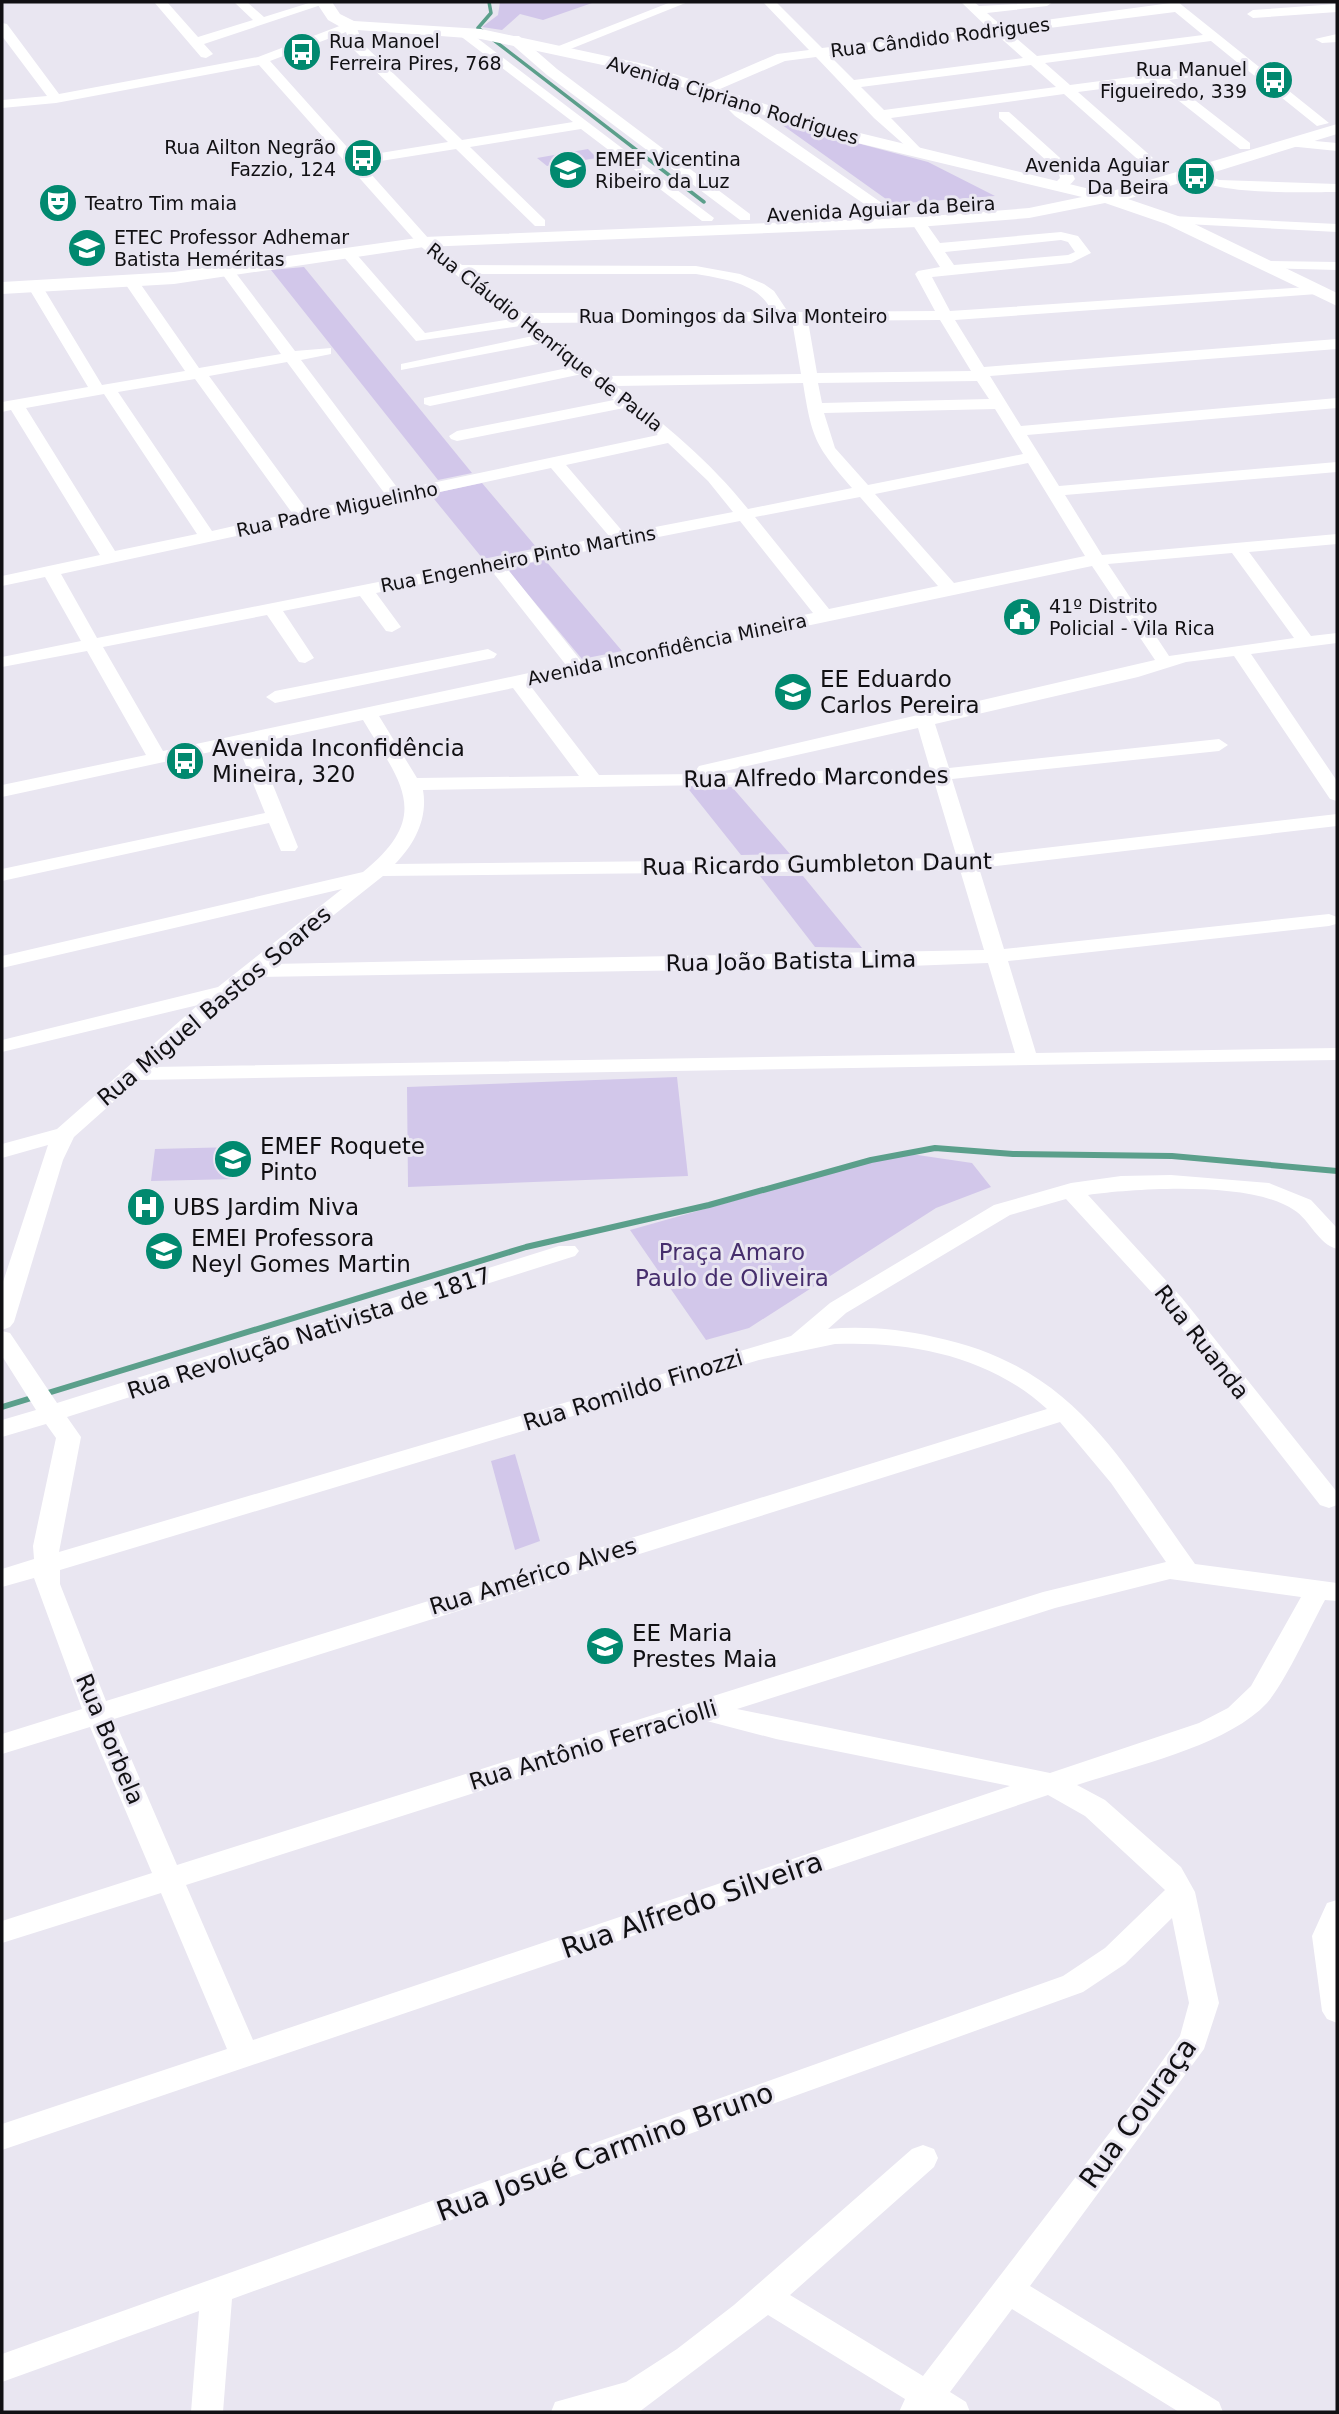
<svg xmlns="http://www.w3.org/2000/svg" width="1339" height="2414" viewBox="0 0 1339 2414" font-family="'DejaVu Sans',sans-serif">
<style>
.green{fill:#d2c7ea}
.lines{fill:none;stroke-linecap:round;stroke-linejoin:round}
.stream-far1{stroke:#5b9f8b;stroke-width:3.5}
.stream{stroke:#5b9f8b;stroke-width:6}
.minor{fill:#fff;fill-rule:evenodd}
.major{fill:#fff;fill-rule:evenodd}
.labels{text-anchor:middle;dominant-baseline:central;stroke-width:6;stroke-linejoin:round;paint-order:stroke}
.far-street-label{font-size:19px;fill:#111013;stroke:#e9e6f1}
.far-poi-label{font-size:19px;fill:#111013;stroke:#e9e6f1;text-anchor:start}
.poi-label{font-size:23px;fill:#111013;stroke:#e9e6f1;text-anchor:start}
.street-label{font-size:23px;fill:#111013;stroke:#e9e6f1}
.park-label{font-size:23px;fill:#462e6d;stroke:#e9e6f1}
.near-street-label{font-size:28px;fill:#111013;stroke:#e9e6f1}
</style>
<rect width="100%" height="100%" fill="#e9e6f1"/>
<!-- green -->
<path class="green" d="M500,2H595L543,20L520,14L502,30L482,27L498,15Z
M778,122L928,162L995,196L893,204Z
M588,149L597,158L547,166L537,158Z
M304,267L472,473L438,480L271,270Z
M482,483L537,548L483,559L430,494Z
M545,560L622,651L582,659L506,568Z
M686,786L732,787L790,854L741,855Z
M760,876H803L862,948L815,947Z
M677,1077L688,1176L408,1187L407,1087Z
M236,1147L234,1179L151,1181L155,1149Z
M904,1153L972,1163L991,1187L936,1208L749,1328L706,1340L630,1230Z
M515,1454L540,1541L515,1550L491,1461Z"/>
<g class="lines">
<!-- stream-far1 -->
<path class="stream-far1" d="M489,2L491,13L478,28L704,202"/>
<!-- stream -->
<path class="stream" d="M2,1407L526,1247L709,1205L871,1160L935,1148L1013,1154L1172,1156L1337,1171"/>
<!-- minor -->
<path class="minor" d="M154,2H167L198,37L253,20L234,2H247L264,17L312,2H330L204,44L213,54L206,58L201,57Z
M671,2H688L563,52L551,49Z
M763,2H776L822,48L988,28L961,2H974L979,6L1053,2L1047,6L987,13L1002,26L1178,2L1329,123L1317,126L1246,69L1169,80L1250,143V149H1240L1155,82L1078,92L1153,158V164H1143L1064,94L891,118L924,152L917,156L874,118L816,57L785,61L713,92H703V86L777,54L809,50ZM1175,12L1203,35L1037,56L1010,33ZM996,34L1023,58L854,80L829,55ZM1211,41L1238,63L1070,85L1045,63ZM1031,65L1056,87L884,110L861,87Z
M1337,4V12L1253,18L1247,14L1253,10Z
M350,22L356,26L363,44L462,140L573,122L459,35V29L464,28L714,218L712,221H702L581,129L470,147L545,220V226H535L456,149L362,164L429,239L462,265L696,266L740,274L764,284L774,291L788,312L935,311L915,274L918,271L940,267L911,222L918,218L923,219L940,243L1061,232L1078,236L1091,253L1071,263L932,277L950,311L1322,286V292L1317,294L955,320L984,367L1337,339V349L990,376L1021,426L1337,398V408L1027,435L1059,486L1337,462V472L1065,495L1102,555L1337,534V544L1249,552L1311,636L1337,633V643L1251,654L1337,781V801L1330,799L1234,656L1186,662L1138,677L935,724L949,768L1219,739L1228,745L1219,751L952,779L976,856L1337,814V826L979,868L1004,949L1329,914L1337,917L1336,924L1329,926L1008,961L1036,1053L1337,1048V1060L138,1080L74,1137L63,1160L14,1322L10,1327L2,1330V1285L48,1145L2,1158V1144L57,1129L198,1005L2,1052V1040L218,987L342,889L2,968V956L363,872C434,815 400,782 363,720L256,743L298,847L295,851H281L269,823L2,881V869L265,813L238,746L2,797V785L146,755L87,651L2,667V657L81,641L45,577L2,586V576L100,555L11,410L2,412V402L88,387L28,287L31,284H41L102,385L185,371L124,282L132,277L137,279L199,368L281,354L220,271L222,268H232L295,351L331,348V354L301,360L399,490L658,435L624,408L457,441L451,439L449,436L457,431L614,400L582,374L430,406L424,404V398L572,367L543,343L401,370V364L533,336L521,326L416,341L342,255V249H352L425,333L511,319L419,245L259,65L56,103L2,108V100L47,96L2,36V23L7,24L59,94L258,57ZM346,32L352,48L448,142L356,157L270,61ZM1061,240L1068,242L1075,252L1068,255L954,265L945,252ZM473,274H696C724,279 760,283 772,312L524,313ZM940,320L971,371L817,373L808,321ZM792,321L801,374L604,376L536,323ZM287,362L385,494L307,510L209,376ZM195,379L292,513L212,531L118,392ZM977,381L989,399L822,403L818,383ZM803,383C812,439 815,445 852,488L748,509C710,461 664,424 616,386ZM104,394L197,534L115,551L26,408ZM995,409L1023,454L868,485L835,448L824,413ZM668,443L708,481L733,512L624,533L566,465ZM1028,463L1085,556L954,583L875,494ZM551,468L609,536L97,638L61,574ZM860,497L938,586L829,609L755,517ZM740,521L813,613L582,662L506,567ZM1232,553L1294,638L1169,656L1108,564ZM1092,566L1155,660L699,766L696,770L699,774L599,775L529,684ZM491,570L566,665L163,751L103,647L267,615L299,662L305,663L314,658L283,611L360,596L386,631L392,632L401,627L376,593ZM513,688L579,776L417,778L379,716ZM918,728L930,769L716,773ZM934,781L957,858L395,864C415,844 428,818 423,790ZM960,870L984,950L272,964L383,876ZM988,963L1015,1053L153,1067L257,977L883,967Z
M1337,34V42L1322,43L1315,39Z
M509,36H519L557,69L750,214V220H740L547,75L509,42Z
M720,90L889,208V214H879L735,116L713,94Z
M999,112H1009L1069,166L1075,179C1070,186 1063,190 1055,188L1053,185L1060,178L1058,171L999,118Z
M1293,139L1337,143V151L1288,146L1286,143Z
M1193,169L1219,180L1337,184V192C1304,192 1206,196 1186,173Z
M1172,216L1337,224V232L1167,223L1165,220Z
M1268,261L1337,262V270L1263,268L1261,265Z
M488,649L497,654L494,658L275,703L266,697L275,691Z
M1171,1175L1269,1183L1311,1200L1337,1228V1249C1318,1244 1310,1220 1294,1210C1252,1181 1138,1188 1088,1195L1182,1298L1337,1492V1505L1329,1508L1320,1505L1166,1308L1066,1199L1010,1215L846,1313L828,1329C863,1326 900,1329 934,1337C1074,1366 1118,1457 1195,1564L1337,1583V1601L1325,1600C1310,1627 1286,1681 1267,1703C1227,1746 1134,1766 1077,1785L1105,1800L1181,1867L1195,1892L1219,2003L1204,2049L1030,2286L1219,2402L1223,2412H1179L1012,2309L950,2392L966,2402L970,2412H899L905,2399L768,2315L639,2412H551L555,2402L626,2382L677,2349L734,2305L912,2149L923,2145L934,2149L938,2158L934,2167L790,2295L923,2376L1134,2101L1180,2036L1189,2003L1172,1918L1125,1964L1083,1992L232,2299L223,2412H191L199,2311L2,2382V2354L1063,1976L1105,1948L1165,1890L1085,1816L1048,1795L2,2150V2124L227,2049L161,1893L2,1943V1921L152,1873L90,1727L2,1754V1734L82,1709L34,1578L2,1587V1569L34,1559L33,1546L56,1438L46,1424L2,1437V1420L36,1410L2,1356V1331L10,1333L57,1403L559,1246H575L579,1251L575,1256L67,1417L81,1437L59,1552L791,1336L830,1303L994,1205L1071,1183L1121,1176ZM835,1344C911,1341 989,1356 1047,1409L106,1701L60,1584V1570L759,1360ZM1060,1422L1111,1483L1166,1562L1043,1592L177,1865L114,1719ZM1170,1579L1301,1597L1251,1686L1228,1708L1199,1723L1050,1773L737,1709L1055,1608ZM703,1720L776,1739L1010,1786L253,2040L186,1885Z
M1337,1900V2023L1327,2019L1322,2011L1312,1936L1327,1903Z"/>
<!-- major -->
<path class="major" d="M316,2H332L340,14L354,21L481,29L644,64L831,126L1106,193L1337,124V134L1128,199L1178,216L1337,293V306L1166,224L1105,203L1029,218L918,227L424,247L174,284L2,294V282L174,272L424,237L918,217L1029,208L1082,197L820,134L640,73L481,39L344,29L328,20Z"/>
</g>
<!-- icons -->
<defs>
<symbol id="bus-disc" viewBox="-11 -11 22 22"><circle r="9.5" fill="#01896f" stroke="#e9e6f1"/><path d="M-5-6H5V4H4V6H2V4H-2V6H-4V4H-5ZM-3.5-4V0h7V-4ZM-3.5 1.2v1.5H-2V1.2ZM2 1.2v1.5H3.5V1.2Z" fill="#fff"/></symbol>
<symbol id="school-disc" viewBox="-11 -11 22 22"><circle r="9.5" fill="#01896f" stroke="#e9e6f1"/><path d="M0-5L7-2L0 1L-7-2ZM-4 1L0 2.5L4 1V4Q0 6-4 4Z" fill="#fff"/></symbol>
<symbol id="theatre-disc" viewBox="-11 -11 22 22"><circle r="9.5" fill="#01896f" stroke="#e9e6f1"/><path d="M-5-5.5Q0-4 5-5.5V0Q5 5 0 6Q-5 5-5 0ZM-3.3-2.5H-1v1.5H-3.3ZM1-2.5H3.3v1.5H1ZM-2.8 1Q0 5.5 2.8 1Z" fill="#fff"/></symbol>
<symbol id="university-disc" viewBox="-11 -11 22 22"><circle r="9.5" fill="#01896f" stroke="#e9e6f1"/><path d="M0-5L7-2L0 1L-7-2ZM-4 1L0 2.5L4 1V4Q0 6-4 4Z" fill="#fff"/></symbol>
<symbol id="civic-disc" viewBox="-11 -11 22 22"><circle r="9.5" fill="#01896f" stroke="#e9e6f1"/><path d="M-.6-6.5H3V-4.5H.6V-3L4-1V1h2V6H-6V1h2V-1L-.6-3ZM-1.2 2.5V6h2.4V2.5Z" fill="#fff"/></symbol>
<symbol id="hospital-disc" viewBox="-11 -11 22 22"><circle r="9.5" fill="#01896f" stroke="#e9e6f1"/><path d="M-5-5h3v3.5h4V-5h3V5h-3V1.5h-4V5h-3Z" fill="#fff"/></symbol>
</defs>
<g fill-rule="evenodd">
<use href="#bus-disc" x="280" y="30" width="44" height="44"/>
<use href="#bus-disc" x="1252" y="58" width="44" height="44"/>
<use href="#bus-disc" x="341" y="136" width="44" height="44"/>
<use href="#school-disc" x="546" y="148" width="44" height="44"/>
<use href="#bus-disc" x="1174" y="154" width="44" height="44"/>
<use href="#theatre-disc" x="36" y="181" width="44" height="44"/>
<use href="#university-disc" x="65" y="226" width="44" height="44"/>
<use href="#civic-disc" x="1000" y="595" width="44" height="44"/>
<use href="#school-disc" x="771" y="670" width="44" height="44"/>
<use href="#bus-disc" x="163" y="739" width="44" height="44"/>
<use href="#school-disc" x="211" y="1137" width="44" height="44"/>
<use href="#hospital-disc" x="124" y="1185" width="44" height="44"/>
<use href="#school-disc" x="142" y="1229" width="44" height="44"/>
<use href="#school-disc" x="583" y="1624" width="44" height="44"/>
</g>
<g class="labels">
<!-- far-street labels -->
<g class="far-street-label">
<text transform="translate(940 37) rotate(-7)">Rua Cândido Rodrigues</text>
<text transform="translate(733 100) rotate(17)">Avenida Cipriano Rodrigues</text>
<text transform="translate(881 209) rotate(-3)">Avenida Aguiar da Beira</text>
<text x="733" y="316">Rua Domingos da Silva Monteiro</text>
<text transform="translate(545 337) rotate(38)">Rua Cláudio Henrique de Paula</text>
<text transform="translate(337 509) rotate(-12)">Rua Padre Miguelinho</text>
<text transform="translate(518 559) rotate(-11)">Rua Engenheiro Pinto Martins</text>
<text transform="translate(667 649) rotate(-12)">Avenida Inconfidência Mineira</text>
</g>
<!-- far-poi labels -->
<g class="far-poi-label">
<text x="329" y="41">Rua Manoel<tspan x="329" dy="22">Ferreira Pires, 768</tspan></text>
<text x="1247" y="69" text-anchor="end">Rua Manuel<tspan x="1247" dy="22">Figueiredo, 339</tspan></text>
<text x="336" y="147" text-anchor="end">Rua Ailton Negrão<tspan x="336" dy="22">Fazzio, 124</tspan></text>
<text x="595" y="159">EMEF Vicentina<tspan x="595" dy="22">Ribeiro da Luz</tspan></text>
<text x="1169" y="165" text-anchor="end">Avenida Aguiar<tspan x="1169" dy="22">Da Beira</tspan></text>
<text x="85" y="203">Teatro Tim maia</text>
<text x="114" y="237">ETEC Professor Adhemar<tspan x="114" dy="22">Batista Heméritas</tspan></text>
<text x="1049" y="606">41º Distrito<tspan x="1049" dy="22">Policial - Vila Rica</tspan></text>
</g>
<!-- poi labels -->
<g class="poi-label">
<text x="820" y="679">EE Eduardo<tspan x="820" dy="26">Carlos Pereira</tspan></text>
<text x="212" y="748">Avenida Inconfidência<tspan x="212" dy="26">Mineira, 320</tspan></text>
<text x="260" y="1146">EMEF Roquete<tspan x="260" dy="26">Pinto</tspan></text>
<text x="173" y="1207">UBS Jardim Niva</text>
<text x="191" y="1238">EMEI Professora<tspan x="191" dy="26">Neyl Gomes Martin</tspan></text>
<text x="632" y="1633">EE Maria<tspan x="632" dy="26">Prestes Maia</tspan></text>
</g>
<!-- street labels -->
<g class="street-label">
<text transform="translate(816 777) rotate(-1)">Rua Alfredo Marcondes</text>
<text transform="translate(817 864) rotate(-1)">Rua Ricardo Gumbleton Daunt</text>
<text transform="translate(791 961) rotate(-1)">Rua João Batista Lima</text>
<text transform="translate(214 1006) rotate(-40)">Rua Miguel Bastos Soares</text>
<text transform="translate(309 1333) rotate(-18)">Rua Revolução Nativista de 1817</text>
<text transform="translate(1202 1342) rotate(52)">Rua Ruanda</text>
<text transform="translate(633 1390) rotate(-17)">Rua Romildo Finozzi</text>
<text transform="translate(533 1576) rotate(-17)">Rua Américo Alves</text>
<text transform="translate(110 1739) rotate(67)">Rua Borbela</text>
<text transform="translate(593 1745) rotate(-17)">Rua Antônio Ferraciolli</text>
</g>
<!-- park labels -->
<g class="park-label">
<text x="732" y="1252">Praça Amaro<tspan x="732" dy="26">Paulo de Oliveira</tspan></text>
</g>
<!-- near-street labels -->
<g class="near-street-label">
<text transform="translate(692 1905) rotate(-19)">Rua Alfredo Silveira</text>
<text transform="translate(1138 2113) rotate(-54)">Rua Couraça</text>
<text transform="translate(605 2152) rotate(-20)">Rua Josué Carmino Bruno</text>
</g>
</g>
<!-- border -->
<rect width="1339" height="2414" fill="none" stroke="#111013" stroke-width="7"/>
</svg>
